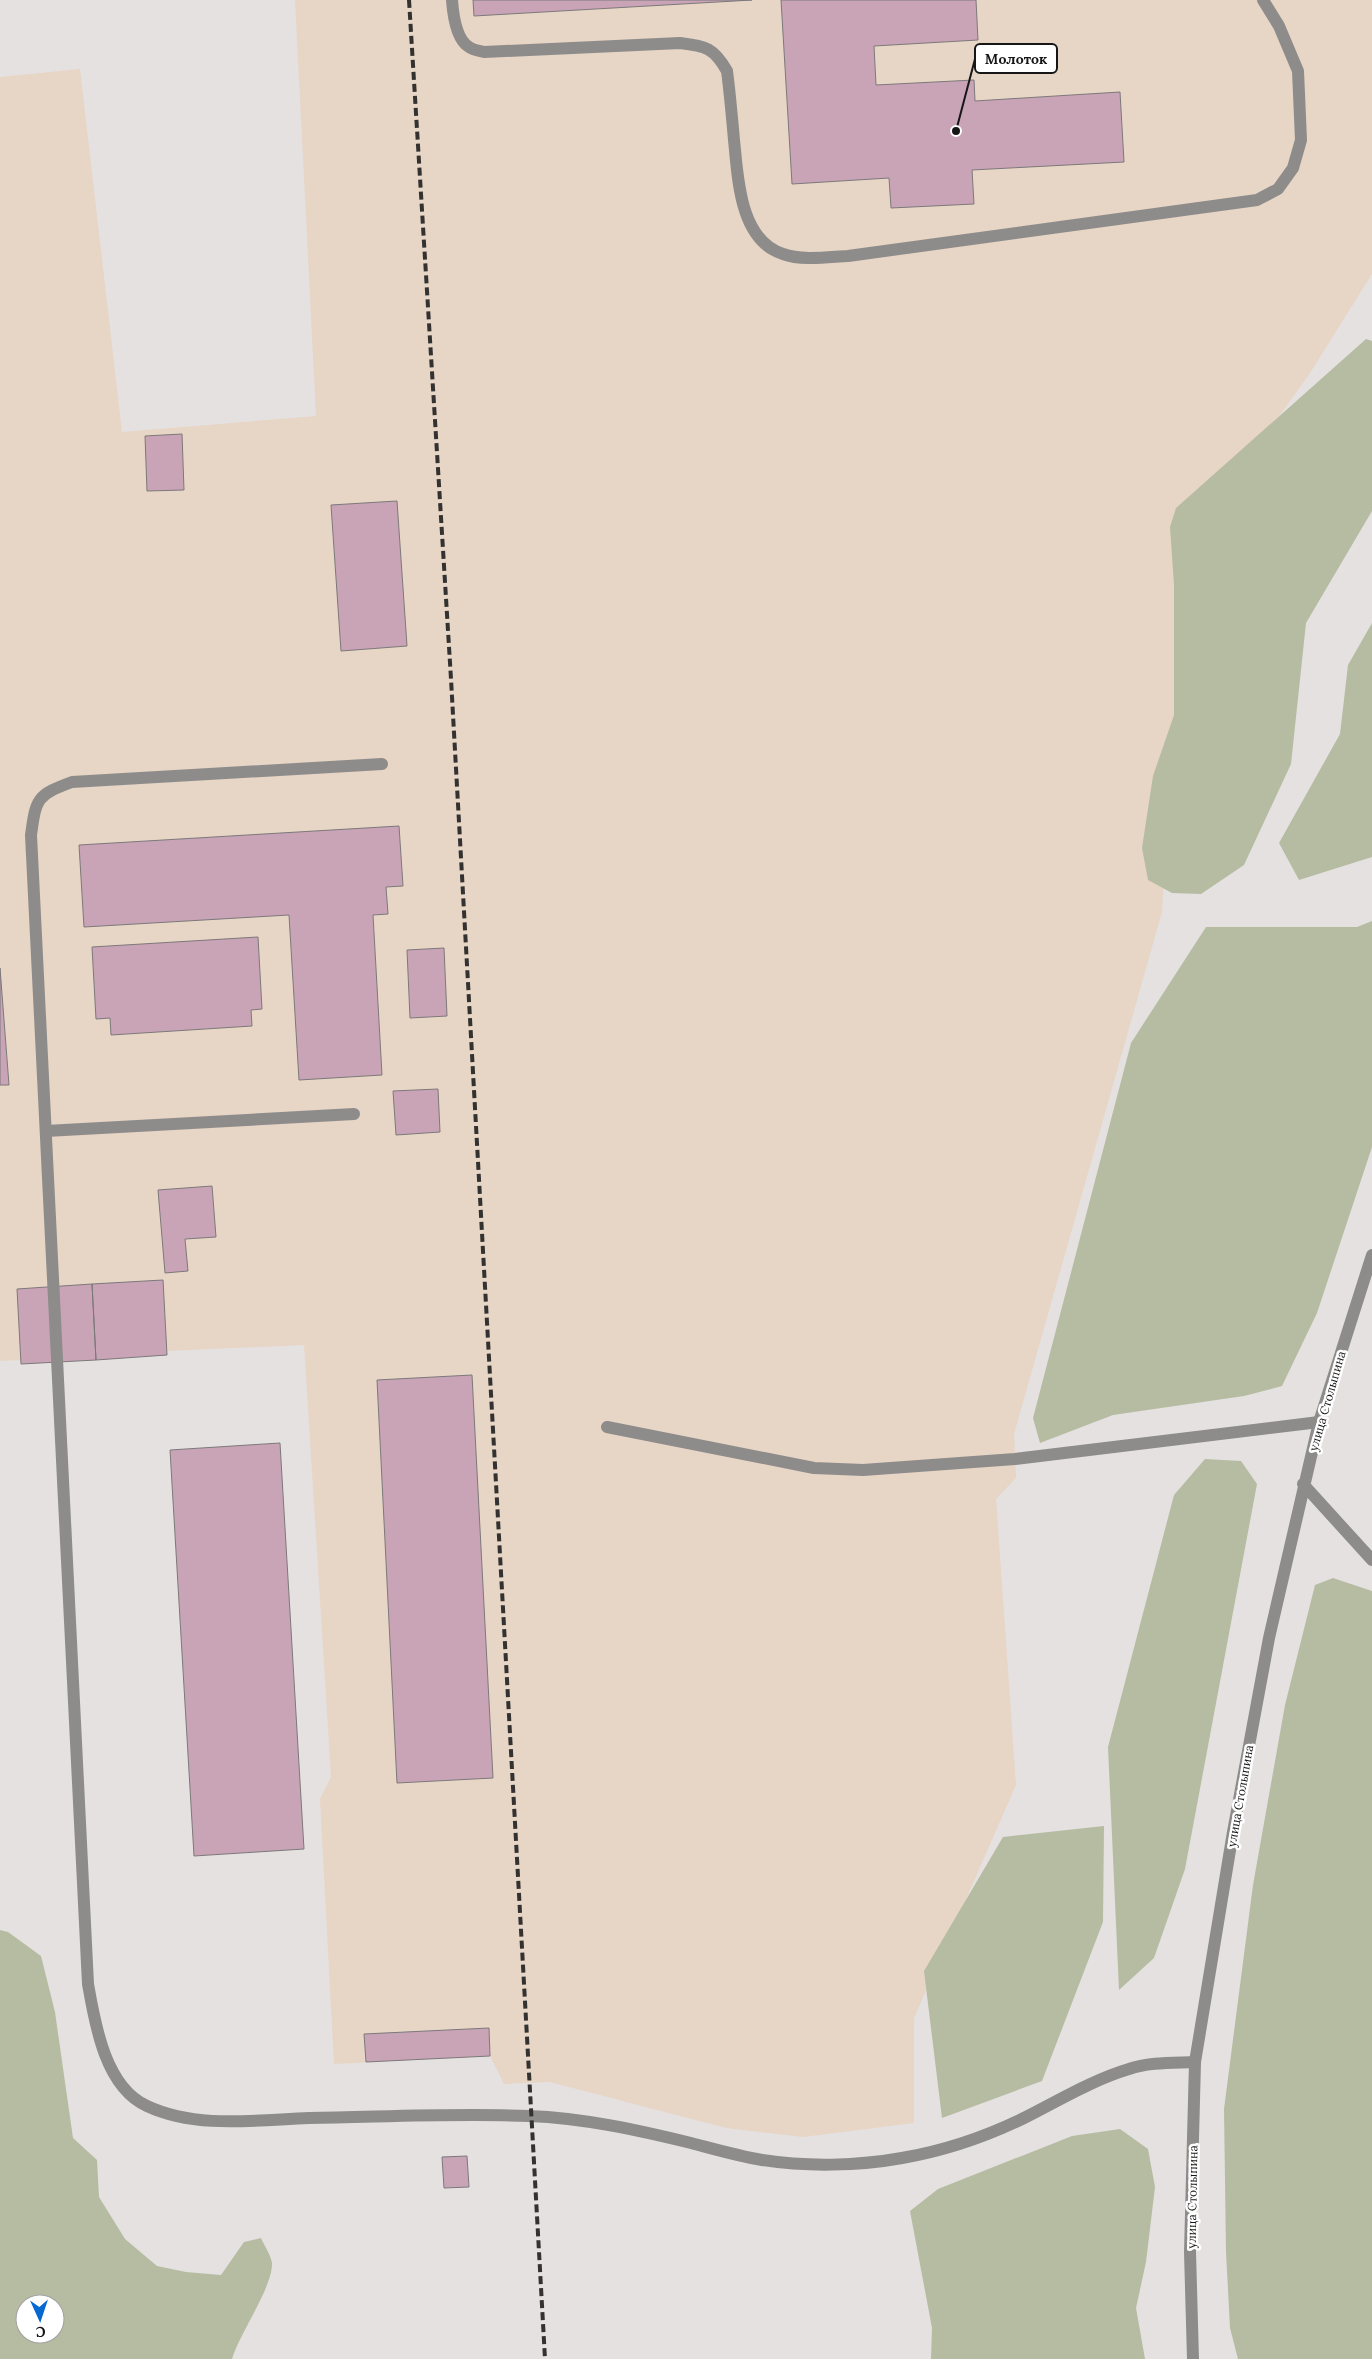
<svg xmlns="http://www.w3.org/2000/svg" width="1372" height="2359" viewBox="0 0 1372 2359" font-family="Lora,serif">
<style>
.industrial{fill:#e7d5c5}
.green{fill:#b6bca2;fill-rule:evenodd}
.building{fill:#c9a4b7;stroke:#7c797a}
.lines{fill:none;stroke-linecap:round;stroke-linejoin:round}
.lane{stroke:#8d8c8b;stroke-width:12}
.street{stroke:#8d8c8b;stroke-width:12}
.rail{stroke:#333231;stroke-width:4;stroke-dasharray:8 4;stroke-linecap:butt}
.labels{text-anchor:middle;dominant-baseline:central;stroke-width:5;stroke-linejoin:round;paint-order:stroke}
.street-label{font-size:12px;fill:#171616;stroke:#fff}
.leader{fill:none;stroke:#171616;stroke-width:2}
.callout-dot{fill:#171616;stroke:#fff;stroke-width:2}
.callout{fill:#fff;stroke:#171616;stroke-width:2}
.callout-label{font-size:14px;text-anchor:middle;font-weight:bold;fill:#171616}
</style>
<rect width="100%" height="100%" fill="#e5e1e0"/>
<!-- industrial -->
<path class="industrial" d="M295,0H1372V274L1310,373L1186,546L1162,912L1014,1434L1016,1478L996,1499L1016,1785L914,2018V2123L803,2137L726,2128L550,2082L504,2084L490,2056L334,2064L320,1799L331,1777L304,1345L167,1351V1355L21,1364V1360L0,1361V77L80,69L122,432L316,416Z"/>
<!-- green -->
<path class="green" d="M1366,339L1372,341V511L1306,623L1291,764L1244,865L1201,894L1172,893L1148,880L1142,848L1153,776L1174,715V585L1170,527L1176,508Z
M1372,623V857L1299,880L1279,843L1340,734L1348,665Z
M1372,921V1147L1317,1313L1282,1386L1244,1396L1113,1415L1040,1443L1033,1418L1131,1043L1206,927H1357Z
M1205,1459L1241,1461L1257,1484L1185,1869L1154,1958L1119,1990L1108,1747L1174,1495Z
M1333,1578L1372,1591V2359H1238L1230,2328L1226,2252L1224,2109L1253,1885L1285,1705L1315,1585Z
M1104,1826L1103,1922L1042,2081L942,2118L924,1971L1003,1837Z
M0,1930L8,1932L41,1956L55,2012L73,2138L97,2160L99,2197L125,2239L157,2266L186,2272L221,2275L244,2242L261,2238C264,2245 271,2255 272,2263C273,2287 240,2332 232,2359H0ZM25,2304H55V2334H25Z
M1120,2129L1148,2149L1155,2187L1146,2262L1136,2308L1145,2359H931L932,2328L910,2211L938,2189L1072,2136Z"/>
<!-- building -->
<path class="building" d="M473,0H752L474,16Z
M781,0H976L978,40L874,46L876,85L974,80L975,101L1120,92L1124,162L972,170L974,204L891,208L889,178L792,184Z
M182,434L184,490L147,491L145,436Z
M397,501L407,646L341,651L331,505Z
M399,826L403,886L386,887L388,914L373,915L382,1075L299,1080L289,915L84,927L79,845Z
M258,937L262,1009L251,1010L252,1026L111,1035L110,1018L96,1019L92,947Z
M444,948L447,1016L410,1018L407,950Z
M0,968L9,1085H0Z
M438,1089L440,1132L396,1135L393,1091Z
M212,1186L216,1237L185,1239L188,1271L165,1273L158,1190Z
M163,1280L167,1355L96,1360L92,1284Z
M92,1284L96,1360L21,1364L17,1289Z
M472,1375L493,1778L397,1783L377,1380Z
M280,1443L304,1849L194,1856L170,1450Z
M489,2028L490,2056L366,2062L364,2034Z
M467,2156L469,2187L444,2188L442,2157Z"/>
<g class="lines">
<!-- lane -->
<path class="lane" d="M452,0C453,14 456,39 469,47C473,50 480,51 484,52L680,43C706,46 714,48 727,71C730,94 732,117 734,140C738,177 739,240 783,254C802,261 828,257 848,256L1257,200L1278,189L1293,168L1301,140L1298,71L1279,26L1263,0
M382,764L72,782C37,795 36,798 31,835L88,1984C95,2024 105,2087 147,2106C196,2129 256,2120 309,2118C382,2117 456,2113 529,2116C583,2118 638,2130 691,2143C714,2149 738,2156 762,2160C807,2167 858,2166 902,2158C943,2151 987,2136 1024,2118C1058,2101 1092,2080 1129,2069C1149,2062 1174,2063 1195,2062
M46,1131L354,1114
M607,1427L814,1468L863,1470L1015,1459L1319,1422"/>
<!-- street -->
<path class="street" d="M1303,1484L1372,1560
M1193,2359L1190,2252L1195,2062L1233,1832L1269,1638L1319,1422L1372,1255"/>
<!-- rail -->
<path class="rail" d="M409,0L451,679L545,2359"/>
</g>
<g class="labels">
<!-- street labels -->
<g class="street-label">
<text transform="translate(1327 1401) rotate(-74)">улица Столыпина</text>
<text transform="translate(1240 1796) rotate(-80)">улица Столыпина</text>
<text transform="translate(1192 2197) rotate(-89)">улица Столыпина</text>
</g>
</g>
<!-- callouts -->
<path class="leader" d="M956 131L975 59"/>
<circle class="callout-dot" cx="956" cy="131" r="5"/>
<rect class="callout" x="975" y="44" width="82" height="29" rx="5"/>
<g class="callout-label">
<text x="1016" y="64">Молоток</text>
</g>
<!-- north arrow -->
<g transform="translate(40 2319) rotate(177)"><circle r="24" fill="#ffffff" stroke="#a2a2a2"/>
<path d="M0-4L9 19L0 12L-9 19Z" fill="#0668d0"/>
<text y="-8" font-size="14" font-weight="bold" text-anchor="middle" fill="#171616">С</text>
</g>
</svg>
